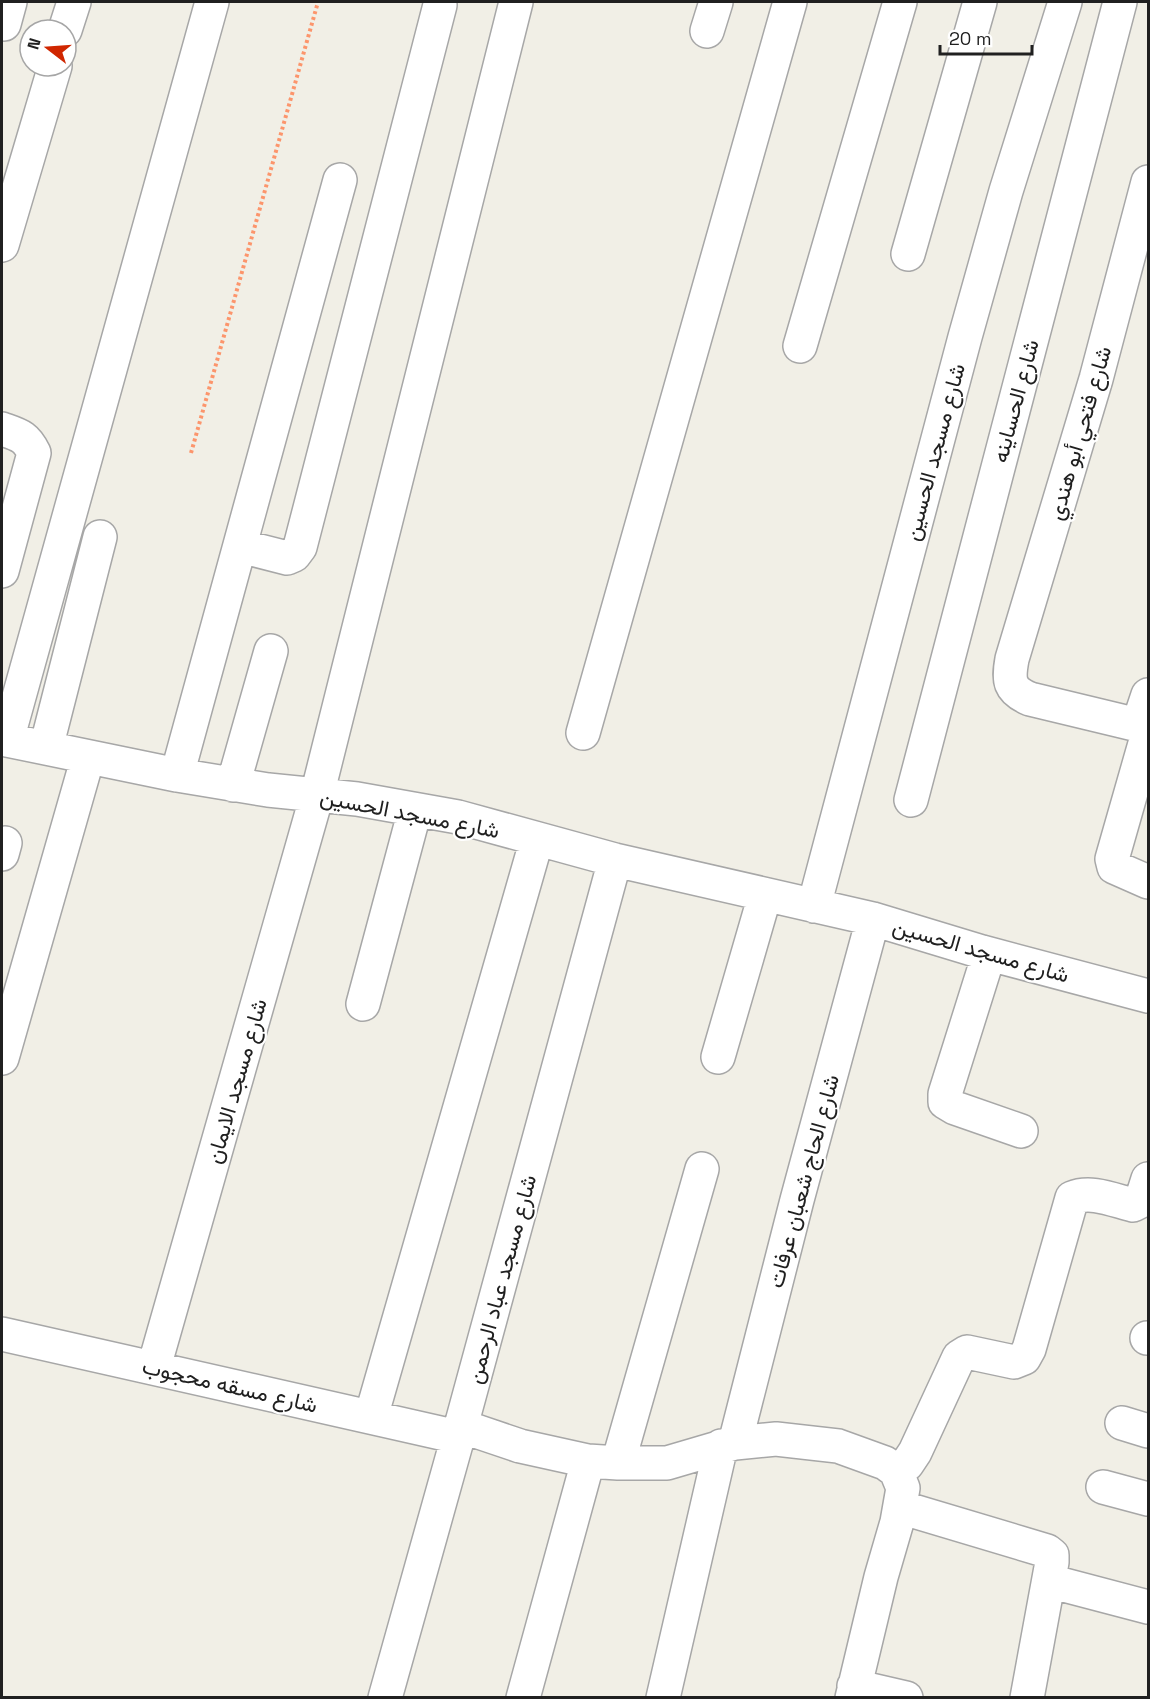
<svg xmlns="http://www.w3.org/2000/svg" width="1150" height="1699" viewBox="0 0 1150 1699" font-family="'Space Grotesk',Vazirmatn,sans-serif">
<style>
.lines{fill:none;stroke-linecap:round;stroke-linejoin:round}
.street-casing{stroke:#a7a7a7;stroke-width:36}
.path{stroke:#fc956c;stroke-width:4;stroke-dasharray:3 3;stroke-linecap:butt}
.street{stroke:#fff;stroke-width:33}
.labels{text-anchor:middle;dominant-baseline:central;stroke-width:4.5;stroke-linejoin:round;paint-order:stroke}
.street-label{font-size:22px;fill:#202020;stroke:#fff}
</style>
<rect width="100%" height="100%" fill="#f1efe6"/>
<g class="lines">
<defs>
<path id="street" d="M4,24L10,2
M65,30L74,2
M707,31L716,2
M1148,182L1096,379L1012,659C1008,681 1009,690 1030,699L1138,725L1148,695
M2,245L55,66
M908,254L980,2
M800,346L900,2
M2,429C19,435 26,436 34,453L2,571
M240,546L287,558L294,555L300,547L440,5
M583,733L790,2
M1148,733L1112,859L1114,867L1148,882
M2,739L177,775L268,790L357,799L458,817L615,860L873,919L982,952L1148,996
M7,740L212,2
M46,748L100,537
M177,775L340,180
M233,785L271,651
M911,800L1120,2
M2,854L5,843
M814,906L965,337L1006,191L1065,2
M989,954L945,1094V1102L955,1108L1021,1131
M363,1004L415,810
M718,1057L765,895
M2,1058L88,757
M2,1334L458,1437
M1147,1338H1148
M154,1367L317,795L516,2
M371,1417L537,839
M1122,1423L1148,1431
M461,1426L520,1446L588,1461L618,1463H667L735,1443L776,1439L838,1446L885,1463L896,1471L903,1488L897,1522L881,1577L852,1698
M735,1443L797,1200L873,919
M618,1463L702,1169
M896,1471L907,1464L915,1452L959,1357L967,1352L1014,1362L1024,1358L1029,1349L1072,1198C1091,1190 1113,1200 1133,1205L1141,1201L1148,1179
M1103,1487L1148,1499
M900,1507L1047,1551L1052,1555V1562L1027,1698
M1049,1581L1148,1607
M854,1686L906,1698
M385,1698L458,1437L615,860
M523,1698L588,1461
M663,1698L721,1446"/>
</defs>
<!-- street casing -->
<use href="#street" class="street-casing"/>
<!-- path -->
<path class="path" d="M191,453L318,2"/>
<!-- street -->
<use href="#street" class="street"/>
</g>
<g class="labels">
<!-- street labels -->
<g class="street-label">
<text transform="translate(1015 401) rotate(-75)">شارع الحساينه</text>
<text transform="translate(1079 433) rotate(-74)">شارع فتحي أبو هندي</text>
<text transform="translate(934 452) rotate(-75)">شارع مسجد الحسين</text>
<text transform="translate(410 813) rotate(11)">شارع مسجد الحسين</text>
<text transform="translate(981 950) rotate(16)">شارع مسجد الحسين</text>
<text transform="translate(236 1081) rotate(-74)">شارع مسجد الايمان</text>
<text transform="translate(803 1181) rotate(-75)">شارع الحاج شعبان عرفات</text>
<text transform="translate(501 1279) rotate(-75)">شارع مسجد عباد الرحمن</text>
<text transform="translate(230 1385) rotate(13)">شارع مسقه محجوب</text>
</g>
</g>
<!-- border -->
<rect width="1150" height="1699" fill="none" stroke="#202020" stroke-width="6"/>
<!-- north arrow -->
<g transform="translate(48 48) rotate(287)"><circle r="28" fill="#ffffff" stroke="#a6a6a6" stroke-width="1.5"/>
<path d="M0-4.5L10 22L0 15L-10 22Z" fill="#d02600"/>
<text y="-9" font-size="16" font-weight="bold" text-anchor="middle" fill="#202020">N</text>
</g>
<!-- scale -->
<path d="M940 45v9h92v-9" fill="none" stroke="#202020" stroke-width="3"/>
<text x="949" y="45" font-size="18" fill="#202020" stroke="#ffffff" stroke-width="4.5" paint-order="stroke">20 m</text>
</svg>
